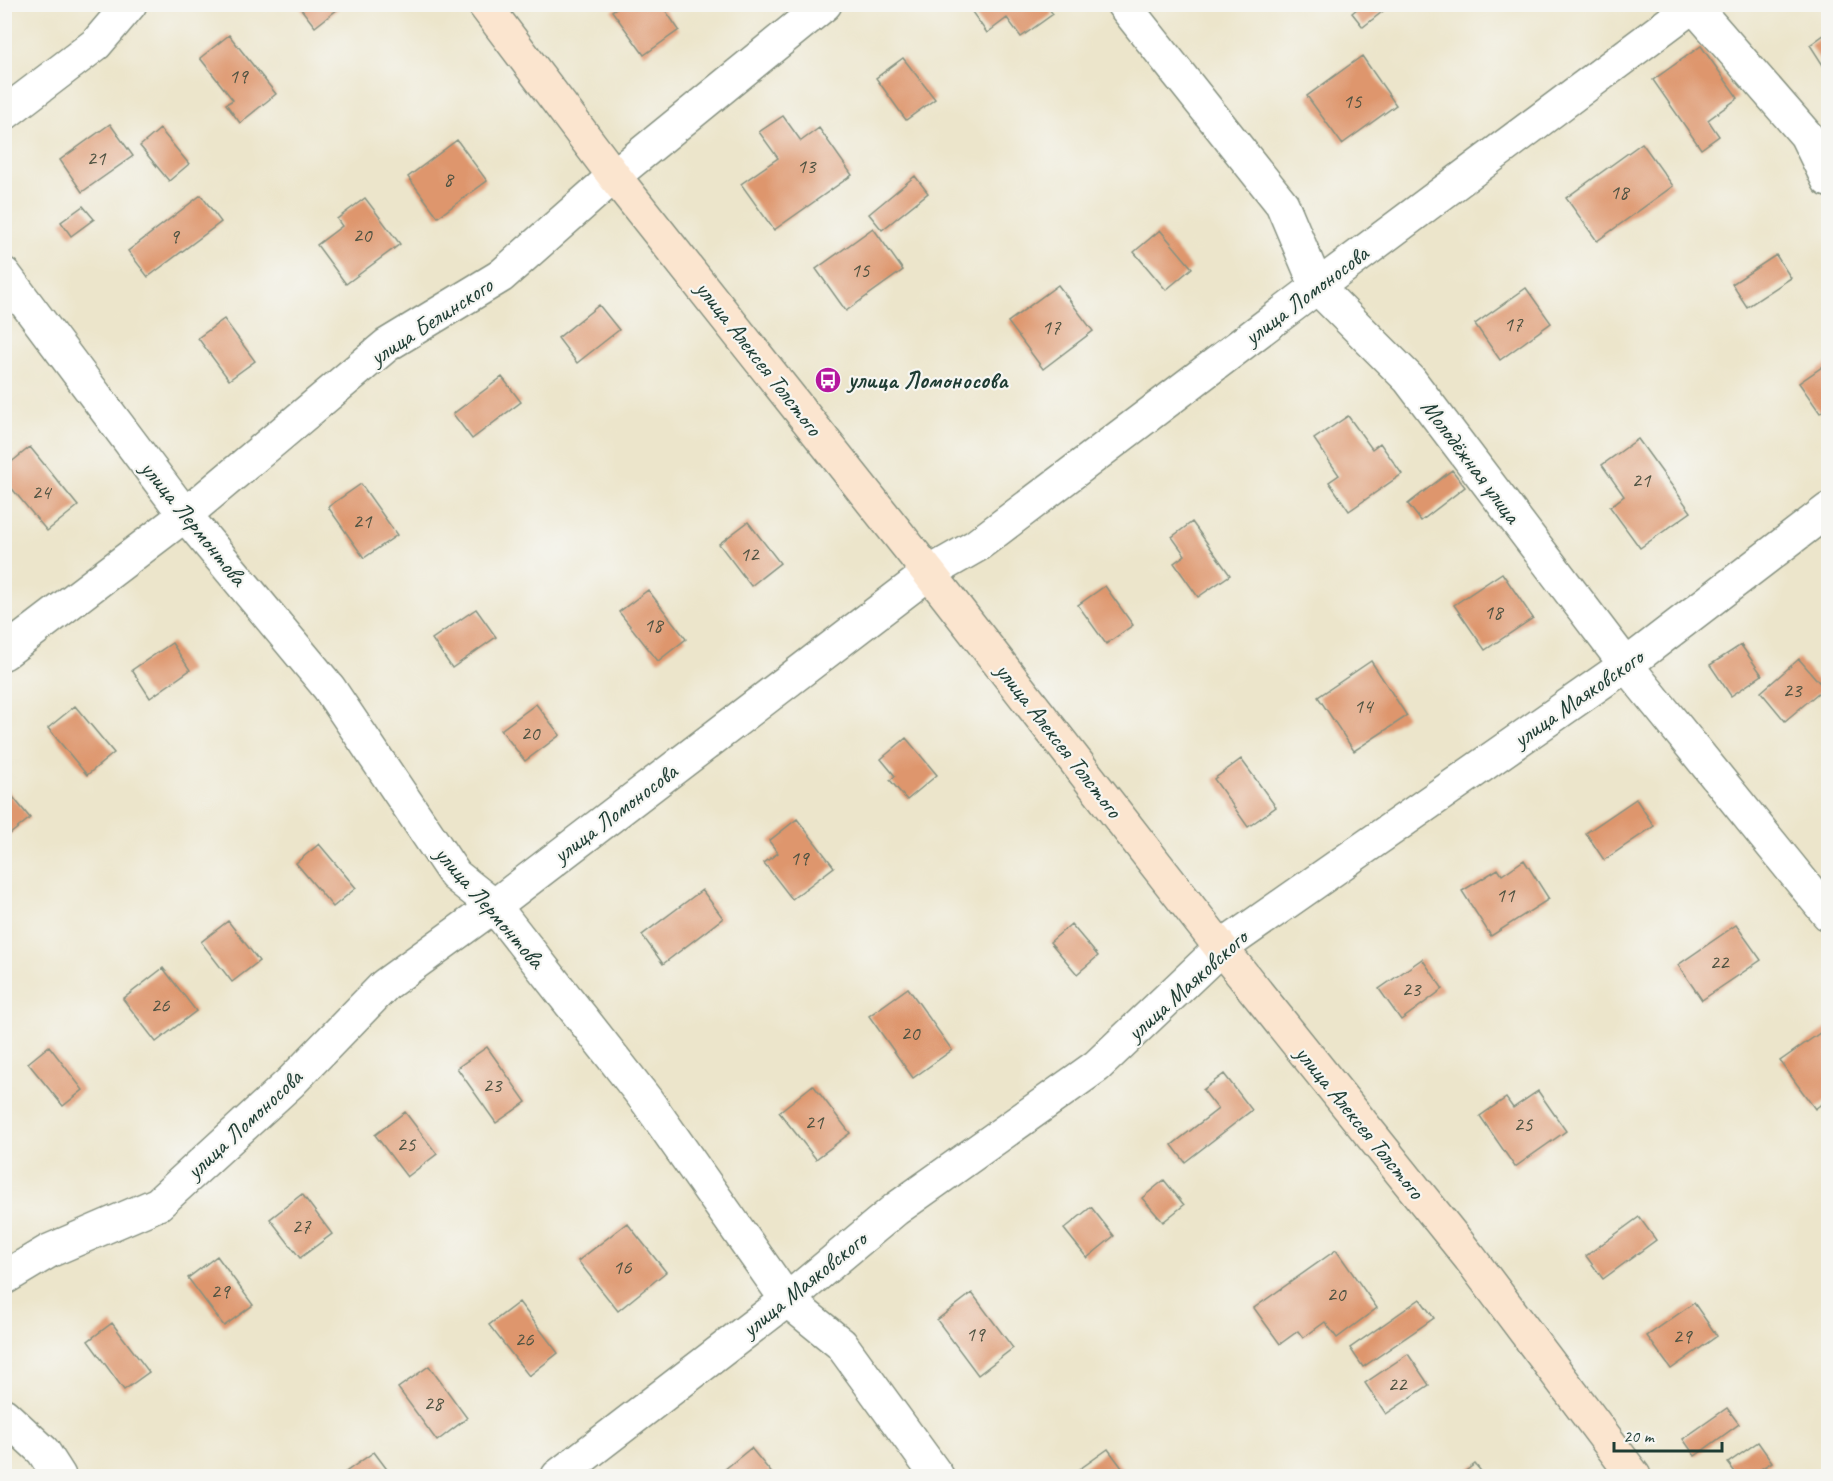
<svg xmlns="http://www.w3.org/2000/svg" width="1833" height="1481" viewBox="0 0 1833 1481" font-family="Caveat,sans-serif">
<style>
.building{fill:#de966d}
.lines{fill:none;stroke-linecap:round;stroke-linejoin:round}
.street-casing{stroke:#869180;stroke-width:36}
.secondary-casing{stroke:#869180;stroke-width:36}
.street{stroke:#fff;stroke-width:33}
.secondary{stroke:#fbe5cf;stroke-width:33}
.labels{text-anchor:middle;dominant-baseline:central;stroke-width:4.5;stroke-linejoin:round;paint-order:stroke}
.number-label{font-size:21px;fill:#4f5342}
.street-label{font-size:24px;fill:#1f3d34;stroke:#f6f6f2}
.poi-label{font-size:24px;font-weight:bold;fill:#1f3d34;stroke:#f6f6f2;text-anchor:start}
</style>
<rect width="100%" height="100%" fill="#f6f6f2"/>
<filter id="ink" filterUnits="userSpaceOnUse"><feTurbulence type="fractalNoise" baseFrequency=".0167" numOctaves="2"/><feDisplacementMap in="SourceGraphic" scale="12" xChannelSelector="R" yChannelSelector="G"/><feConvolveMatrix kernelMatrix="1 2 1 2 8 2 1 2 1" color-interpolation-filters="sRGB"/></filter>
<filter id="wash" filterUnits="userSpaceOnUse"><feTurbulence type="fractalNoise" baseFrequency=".008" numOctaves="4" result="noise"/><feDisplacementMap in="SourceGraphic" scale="24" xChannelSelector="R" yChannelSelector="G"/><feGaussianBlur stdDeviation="1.35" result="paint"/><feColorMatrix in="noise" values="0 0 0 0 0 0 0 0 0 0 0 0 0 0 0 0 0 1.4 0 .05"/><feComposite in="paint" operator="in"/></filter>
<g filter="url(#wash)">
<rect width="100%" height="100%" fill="#ece5cb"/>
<g id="blocks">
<!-- building -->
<path class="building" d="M622,4H661L679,30L644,55L612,11Z
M983,4H1045L1053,14L1021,37L1007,18L987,33L972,12Z
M1363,4H1392L1363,27L1352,13Z
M298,5H343L315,27Z
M1828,32V73L1810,45Z
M229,35L276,94L240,123L226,104L233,100L200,58Z
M1701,46L1738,98L1708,120L1719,136L1701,149L1653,80Z
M1362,56L1396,105L1342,144L1307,96Z
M903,58L935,99L906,120L876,78Z
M783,116L801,141L819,128L852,175L774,230L741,184L778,158L759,132Z
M110,124L133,156L82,192L60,160Z
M160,129L189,164L169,181L140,146Z
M457,140L487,181L438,217L408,177Z
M1642,143L1673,186L1597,241L1566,198Z
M915,176L928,193L882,230L869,214Z
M201,195L221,222L148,277L128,251Z
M365,198L400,244L346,284L317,245L342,226L337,219Z
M83,206L94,219L71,236L61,222Z
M873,228L903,270L846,311L816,269Z
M1160,230L1192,268L1166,290L1134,252Z
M1776,255L1791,278L1747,307L1732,284Z
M1058,285L1093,331L1043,369L1008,322Z
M1526,288L1551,323L1500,360L1475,324Z
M599,305L619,330L577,363L558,338Z
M224,319L255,361L229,380L198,338Z
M1828,363V407L1820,413L1799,383Z
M502,377L521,402L472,439L453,414Z
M1348,416L1372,449L1380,443L1402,474L1349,511L1329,482L1339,475L1314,439Z
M1638,439L1691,512L1640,548L1610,507L1624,496L1602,465Z
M30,447L78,506L47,531L4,479V468Z
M1452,470L1465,487L1421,521L1408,504Z
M361,484L397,535L364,558L328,507Z
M748,522L780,563L751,586L719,544Z
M1192,522L1230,575L1198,597L1174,563L1185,555L1172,537Z
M1502,573L1533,618L1485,650L1454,605Z
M1105,586L1133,625L1106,644L1078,605Z
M648,590L686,639L658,661L619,612Z
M476,609L496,637L452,668L432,639Z
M172,643L190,670L150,698L132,670Z
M1741,645L1762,675L1731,696L1710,665Z
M1799,659L1824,688L1785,721L1761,692Z
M1371,661L1407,716L1354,751L1318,697Z
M536,704L560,735L525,761L501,730Z
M75,706L114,753L87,775L48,728Z
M906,738L937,775L907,800L890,780L895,776L881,759Z
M1241,759L1276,807L1248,827L1214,779Z
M4,786L30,818L4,839Z
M1636,799L1654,826L1604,860L1586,833Z
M797,819L834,867L792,899L764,863L778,853L769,841Z
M319,844L356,888L333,907L296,863Z
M1524,860L1549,899L1491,936L1462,891L1498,869L1502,875Z
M702,890L723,918L663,964L642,935Z
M228,921L259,961L232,982L201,942Z
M1071,924L1098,956L1077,974L1050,942Z
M1736,925L1761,960L1702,1000L1678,965Z
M1422,959L1443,989L1401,1020L1379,989Z
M163,968L196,1011L156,1042L123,999Z
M908,988L952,1050L913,1078L869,1016Z
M1827,1028L1828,1030V1099L1815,1109L1780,1061Z
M49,1046L83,1090L63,1106L28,1063Z
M487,1047L526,1102L496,1123L457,1068Z
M1224,1074L1252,1110L1185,1162L1172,1145L1218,1109L1203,1090Z
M813,1085L850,1133L816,1159L779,1112Z
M1538,1091L1566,1131L1515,1167L1480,1116L1506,1098L1513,1108Z
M405,1112L437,1154L407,1177L375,1135Z
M1164,1180L1184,1205L1163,1222L1142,1198Z
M302,1194L332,1234L300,1258L270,1219Z
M1091,1207L1114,1236L1087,1258L1064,1229Z
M1639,1217L1656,1240L1603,1279L1586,1256Z
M627,1223L666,1272L618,1311L578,1261Z
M1336,1250L1377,1308L1337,1338L1325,1322L1303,1338L1298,1331L1280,1344L1254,1308Z
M217,1256L253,1305L224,1326L188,1278Z
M972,1293L1013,1348L978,1375L937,1320Z
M1420,1299L1434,1318L1363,1367L1350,1348Z
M519,1302L558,1353L529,1376L489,1325Z
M1694,1303L1717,1336L1671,1369L1647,1336Z
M112,1323L149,1372L124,1390L88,1341Z
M1408,1354L1429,1385L1386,1414L1365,1383Z
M429,1366L467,1418L437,1441L398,1388Z
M1727,1408L1739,1424L1695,1456L1683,1439Z
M1758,1442L1772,1462L1750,1476H1738L1728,1463Z
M751,1448L774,1476H730L724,1470Z
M1108,1449L1128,1476H1070Z
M374,1452L392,1476H340Z
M1475,1464L1485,1476H1459Z"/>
</g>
</g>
<g filter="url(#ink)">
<use href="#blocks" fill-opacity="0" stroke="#869180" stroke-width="1.5"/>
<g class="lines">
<defs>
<path id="street" d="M1123,4L1282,204L1317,287L1409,379L1626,665L1828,914
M1692,4L1806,135L1828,180
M4,114L96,44L130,4
M4,274L185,515L329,688L455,875L494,906L647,1101L787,1300L841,1344L937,1476
M4,653L185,515L387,345L501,276L614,176L825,4
M4,1278L49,1251L158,1204L291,1082L385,985L494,906L929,573L976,546L1317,287L1695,4
M4,1415L43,1451L59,1476
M558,1476L787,1300L896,1209L1097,1066L1221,948L1626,665L1828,510"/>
<path id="secondary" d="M484,4L614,176L929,573L1221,948L1470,1258L1634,1476"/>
</defs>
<!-- street casing -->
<use href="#street" class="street-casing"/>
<!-- secondary casing -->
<use href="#secondary" class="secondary-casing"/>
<!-- street -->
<use href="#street" class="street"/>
<!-- secondary -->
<use href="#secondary" class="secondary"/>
</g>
</g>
<!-- icons -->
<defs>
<symbol id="bus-disc" viewBox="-11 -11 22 22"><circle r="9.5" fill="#b5179e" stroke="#f6f6f2"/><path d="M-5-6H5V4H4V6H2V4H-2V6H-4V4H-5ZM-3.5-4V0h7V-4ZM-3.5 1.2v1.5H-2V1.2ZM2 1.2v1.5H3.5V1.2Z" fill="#fff"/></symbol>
</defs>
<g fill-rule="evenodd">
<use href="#bus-disc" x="813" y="365" width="30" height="30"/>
</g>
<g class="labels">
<!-- number labels -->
<g class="number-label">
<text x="238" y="76">19</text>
<text x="1352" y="101">15</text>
<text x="96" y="158">21</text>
<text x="806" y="166">13</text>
<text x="448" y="179">8</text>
<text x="1619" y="192">18</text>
<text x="362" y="235">20</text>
<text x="174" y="236">9</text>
<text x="860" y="270">15</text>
<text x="1513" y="324">17</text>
<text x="1051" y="327">17</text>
<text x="1641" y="480">21</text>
<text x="41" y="492">24</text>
<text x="362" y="521">21</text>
<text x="749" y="554">12</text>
<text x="1493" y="612">18</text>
<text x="653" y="625">18</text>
<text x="1792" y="690">23</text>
<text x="1363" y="706">14</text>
<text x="530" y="733">20</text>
<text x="799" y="858">19</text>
<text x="1505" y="895">11</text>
<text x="1719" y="962">22</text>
<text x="1411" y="989">23</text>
<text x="160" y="1005">26</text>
<text x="910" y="1033">20</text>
<text x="492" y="1085">23</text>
<text x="814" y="1122">21</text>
<text x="1523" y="1124">25</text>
<text x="406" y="1144">25</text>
<text x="301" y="1226">27</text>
<text x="622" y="1267">16</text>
<text x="220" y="1291">29</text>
<text x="1336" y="1294">20</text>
<text x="975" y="1334">19</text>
<text x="1682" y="1336">29</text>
<text x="524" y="1339">26</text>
<text x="1397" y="1384">22</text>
<text x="433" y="1403">28</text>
</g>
<!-- street labels -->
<g class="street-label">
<text transform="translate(1306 295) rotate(-37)">улица Ломоносова</text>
<text transform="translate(431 321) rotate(-33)">улица Белинского</text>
<text transform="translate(759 358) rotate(52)">улица Алексея Толстого</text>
<text transform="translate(1471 461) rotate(53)">Молодёжная улица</text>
<text transform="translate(194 523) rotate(51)">улица Лермонтова</text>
<text transform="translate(1578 698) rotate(-35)">улица Маяковского</text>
<text transform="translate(1059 740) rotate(52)">улица Алексея Толстого</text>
<text transform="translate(615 813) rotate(-37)">улица Ломоносова</text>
<text transform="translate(490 907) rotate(49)">улица Лермонтова</text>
<text transform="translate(1187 985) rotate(-42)">улица Маяковского</text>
<text transform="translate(1360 1122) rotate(51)">улица Алексея Толстого</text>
<text transform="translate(244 1124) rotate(-43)">улица Ломоносова</text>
<text transform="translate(804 1284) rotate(-39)">улица Маяковского</text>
</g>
<!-- poi labels -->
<g class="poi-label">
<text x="848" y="380">улица Ломоносова</text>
</g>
</g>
<!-- margin -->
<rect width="1833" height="1481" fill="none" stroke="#f6f6f2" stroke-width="24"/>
<!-- scale -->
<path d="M1614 1442v9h108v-9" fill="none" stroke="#1f3d34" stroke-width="3"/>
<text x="1623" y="1442" font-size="18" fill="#1f3d34" stroke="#f6f6f2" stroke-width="4.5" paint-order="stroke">20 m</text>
</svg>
